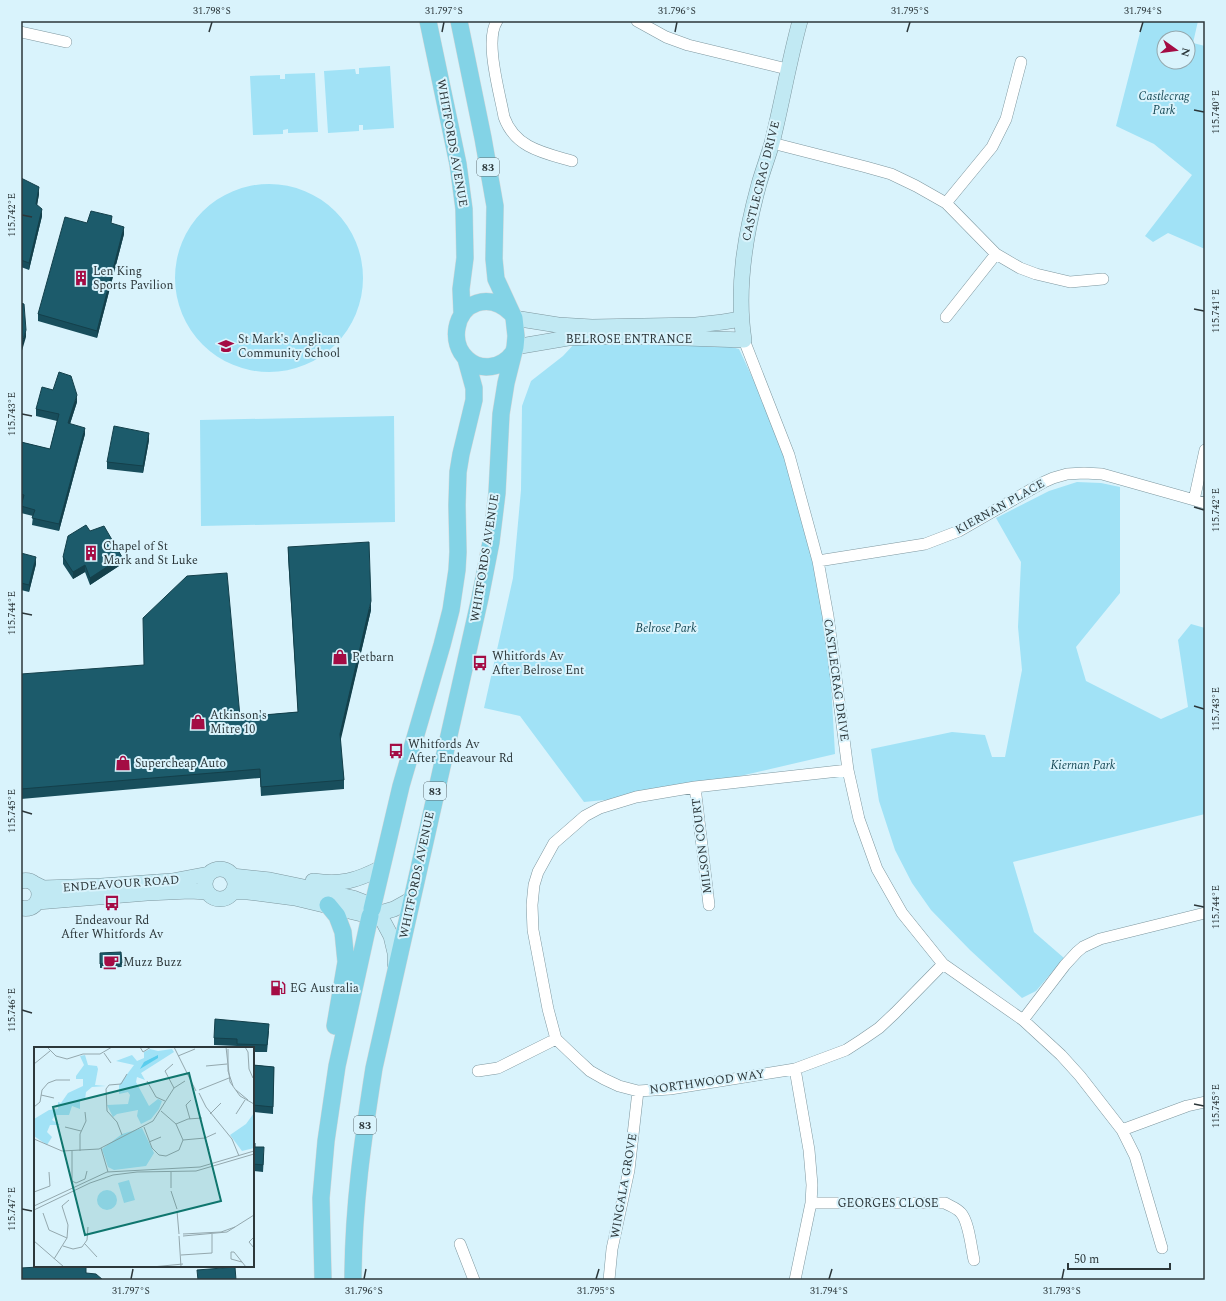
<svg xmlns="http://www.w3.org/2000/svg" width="1226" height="1301" viewBox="0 0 1226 1301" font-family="Spectral,serif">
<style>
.green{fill:#a1e2f6;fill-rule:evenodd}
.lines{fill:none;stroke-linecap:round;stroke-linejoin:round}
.street-casing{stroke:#7e979f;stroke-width:12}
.secondary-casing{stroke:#7e979f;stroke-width:16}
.primary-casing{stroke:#d5d7d8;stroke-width:18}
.street{stroke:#fff;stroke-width:11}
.secondary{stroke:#c1e9f3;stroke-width:15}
.primary{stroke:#83d3e6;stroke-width:17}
.wall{fill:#184e5c}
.shaded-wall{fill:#14404b}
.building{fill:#1c5b6b;stroke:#14404b}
.ticks{fill:none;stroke:#2c373a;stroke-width:1.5}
.labels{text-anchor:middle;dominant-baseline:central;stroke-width:4;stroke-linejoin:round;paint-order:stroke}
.shield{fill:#d9f3fc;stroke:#606f74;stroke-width:1}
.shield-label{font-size:11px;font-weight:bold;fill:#2c373a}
.park-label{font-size:12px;font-style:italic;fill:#164855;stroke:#d9f3fc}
.street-label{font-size:12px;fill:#2c373a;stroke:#d9f3fc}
.poi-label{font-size:12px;fill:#2c373a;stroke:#d9f3fc;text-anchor:start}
.inset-road{fill:none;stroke:#94a8ae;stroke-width:1}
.view{fill:#0f766e;fill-opacity:0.15;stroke:#0f766e;stroke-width:2}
.inset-edge{fill:none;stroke:#2c373a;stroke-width:2}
.neatline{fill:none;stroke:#2c373a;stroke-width:1.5}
.ticks-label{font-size:10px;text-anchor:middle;fill:#2c373a}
</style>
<rect width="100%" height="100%" fill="#d9f3fc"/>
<!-- green -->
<path class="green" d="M1143,21H1198L1193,43L1205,46V249L1168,233L1153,242L1145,236L1192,175L1154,144L1116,126ZM1164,38H1188V62H1164Z
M390,66L394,128L363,130V125H359V131L328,133L324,71L355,69L356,74H359V68Z
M315,73L318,132L288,133V129L283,130V134L253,135L250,76L280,75V79H285V74Z
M175 278a94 94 0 1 1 188 0a94 94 0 1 1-188 0Z
M701,339L739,349L786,449L824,559L835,754L684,789L636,797L584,802L520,716L484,708L513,578L521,490L522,406L531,381L563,356L576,342Z
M394,416L395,522L201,526L200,420Z
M1077,482L1101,483L1120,487V593L1076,647L1086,681L1161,719L1188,707L1178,640L1191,624L1205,628V814L1013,862L1034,932L1064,958L1036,991L1022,998L970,950L931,910L912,883L895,850L879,801L871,749L952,732L985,735L992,757H1005L1022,670L1018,627L1021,562L996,518L1049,491Z"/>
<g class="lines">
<defs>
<path id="street" d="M497,21C484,40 500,94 504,117C515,148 544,153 572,161
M637,21L666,37L688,45L787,69
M21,32L66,42
M772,143L866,167L891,174L916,186L946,203L996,254L1020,268L1036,274L1070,282L1103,279
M946,203L992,147L1006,119L1021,62
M946,317L996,254
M744,340L789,455L818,561L828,616L848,770L859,819L877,869L902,913L943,964L1023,1020L1061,1055L1080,1076L1122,1130L1135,1156L1162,1248
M1194,500L1205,450
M818,561L925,544L959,531L1044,482L1053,478L1067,474L1084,473L1102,474L1205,503
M848,770L695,787L636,797L600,808L585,816L554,843L538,872L534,885L532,905L533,930L548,1009L556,1039L576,1058L590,1071L604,1079L619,1086L638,1091L670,1089L795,1069L846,1050L863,1039L879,1028L895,1013L943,964
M695,787L709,905
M1023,1020L1065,965L1077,952L1083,947L1100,939L1205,913
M478,1071L498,1068L556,1039
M1122,1130L1187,1106L1205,1102
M811,1203H945C950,1206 957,1208 961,1213C969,1222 971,1247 974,1260
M460,1244L474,1280
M609,1280L612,1249L629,1170L638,1091
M795,1280L811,1203L812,1185L809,1150L795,1069"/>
<path id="secondary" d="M514,318L558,325L592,327L696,325L723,322L741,319
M515,347L568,338L589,337H656L744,340C736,288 745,235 759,184C763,170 768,157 772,143C782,103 789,61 800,21
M205 884a15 15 0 1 1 30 0a15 15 0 1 1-30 0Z
M232,876L270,880L299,886L353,898L366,903L383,921L391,936L395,953V964
M21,881C45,876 45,913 21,908
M313,881C341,885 356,881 381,868
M33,883L43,888L101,886L172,881L209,874
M233,892H248L295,898L370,916L394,909L412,899
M37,902L147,893L190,891L207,892"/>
<path id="primary" d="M428,21L458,164L464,209L465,258L461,289L462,313
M511,313C502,304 490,299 477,303C455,310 449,343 467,359C481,372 502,368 513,353
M328,905L337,916L343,932L346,962L335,1026
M372,909L401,786L442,645L451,610L457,570L458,552L457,505L458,472L461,454L474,400V388L466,359
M323,1280L321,1198L326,1141L337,1066L370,916
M353,1280C353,1208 363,1138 374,1068L480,598L491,542L497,493L501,414L506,383L515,347L516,336L514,318L496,279L494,259L495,206L483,138L459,21"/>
</defs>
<!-- street casing -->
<use href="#street" class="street-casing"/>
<!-- secondary casing -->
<use href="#secondary" class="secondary-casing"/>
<!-- primary casing -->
<use href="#primary" class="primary-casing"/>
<!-- street -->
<use href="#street" class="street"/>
<!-- secondary -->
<use href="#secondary" class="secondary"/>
<!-- primary -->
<use href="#primary" class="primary"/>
</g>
<!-- wall -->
<path class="wall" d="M21,176L22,179L39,194L37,205L42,216L29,270L21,267Z
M87,223L112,224L124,234L97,338L38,321V314Z
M77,402L70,424L85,434L59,531L32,525L33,516L21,513V506L22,502L21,501V442L50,449L57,421L36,416V409Z
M149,440L143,473L107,469V462Z
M90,531L122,564L90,585L85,572L73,579L63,564V557Z
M288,547L371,610L340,740L344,780V789L261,796L260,778L21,799V674L240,717L298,712L288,557Z
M21,553L36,564L29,592L21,590Z
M100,953L122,963V967L100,968Z
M269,1031L267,1052H253V1048H237V1046L214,1045V1038Z
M253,1065L274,1067L273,1114L253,1112Z
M253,1143L255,1147L264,1154L263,1172L253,1171Z"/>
<!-- shaded-wall -->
<path class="shaded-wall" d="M39,187V194L36,211V204Z
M42,209V216L29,270V263Z
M124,227V234L97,338V331Z
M26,330V337L21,354V347Z
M77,395V402L68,430V423Z
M85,428V434L59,531V524Z
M149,433V440L143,473V466Z
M36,557V564L29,592V585Z
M122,557V564L90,585V578Z
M85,565V572L73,579V572Z
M371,601V610L340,743V734Z"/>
<!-- building -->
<path class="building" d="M21,178L39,187L36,204L42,209L29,263L21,260Z
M91,211L112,216L111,223L124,227L97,331L38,314L65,217L87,223Z
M21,303L24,304L26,330L21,347Z
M59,372L71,376L77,395L68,423L85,428L59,524L32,518L35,510L21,506L24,495L21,494V442L50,449L59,414L36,409L42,387L53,390Z
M114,426L149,433L143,466L107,462Z
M86,525L90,531L104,526L122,557L90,578L85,565L73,572L63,557L68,536Z
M369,542L371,601L340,734L344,780L261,787L260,769L21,789V674L144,665L143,618L187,576L227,573L240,717L298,712L288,547Z
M21,553L36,557L29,585L21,583Z
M121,952L122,963L100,964V953Z
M215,1019L269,1024L267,1045L237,1044V1039L214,1038Z
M253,1065L274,1067L273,1107L253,1105Z
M253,1143H255V1147H264L263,1165L253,1164Z
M56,1266H86V1273L96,1274L103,1280H21V1268Z
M235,1267L236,1280H198L197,1270Z"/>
<!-- ticks -->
<path class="ticks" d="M209,32L212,22M442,32L444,22M675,32L677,22M907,32L910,22M1140,32L1143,22M1194,110L1204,112M22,215L32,217M1194,309L1204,311M22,414L32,416M1194,507L1204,510M22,613L32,615M1194,706L1204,709M22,811L32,814M1194,905L1204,907M22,1010L32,1013M1194,1104L1204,1106M22,1209L32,1211M131,1279L133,1269M364,1279L366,1269M596,1279L599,1269M829,1279L832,1269M1062,1279L1064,1269"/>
<!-- icons -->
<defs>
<symbol id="building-bare" viewBox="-9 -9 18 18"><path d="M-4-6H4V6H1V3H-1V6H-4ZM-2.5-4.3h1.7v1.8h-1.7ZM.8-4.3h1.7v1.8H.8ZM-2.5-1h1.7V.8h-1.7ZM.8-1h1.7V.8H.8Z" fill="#a40c44" stroke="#d9f3fc" stroke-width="2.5" paint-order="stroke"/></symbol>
<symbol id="school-bare" viewBox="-9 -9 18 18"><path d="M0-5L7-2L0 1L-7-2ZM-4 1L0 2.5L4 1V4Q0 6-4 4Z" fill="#a40c44" stroke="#d9f3fc" stroke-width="2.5" paint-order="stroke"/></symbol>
<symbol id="shop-bare" viewBox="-9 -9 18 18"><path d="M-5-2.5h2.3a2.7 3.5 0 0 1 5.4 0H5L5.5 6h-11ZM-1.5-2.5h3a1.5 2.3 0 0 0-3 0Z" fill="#a40c44" stroke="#d9f3fc" stroke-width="2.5" paint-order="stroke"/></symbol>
<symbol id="bus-bare" viewBox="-9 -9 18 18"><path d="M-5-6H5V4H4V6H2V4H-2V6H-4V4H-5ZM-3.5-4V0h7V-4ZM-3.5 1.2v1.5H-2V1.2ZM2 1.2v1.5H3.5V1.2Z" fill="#a40c44" stroke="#d9f3fc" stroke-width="2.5" paint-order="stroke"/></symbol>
<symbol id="cafe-bare" viewBox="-9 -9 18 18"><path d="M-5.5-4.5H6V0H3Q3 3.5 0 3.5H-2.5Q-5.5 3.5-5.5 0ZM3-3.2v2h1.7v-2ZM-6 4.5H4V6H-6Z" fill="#a40c44" stroke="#d9f3fc" stroke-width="2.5" paint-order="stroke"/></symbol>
<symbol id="fuel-bare" viewBox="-9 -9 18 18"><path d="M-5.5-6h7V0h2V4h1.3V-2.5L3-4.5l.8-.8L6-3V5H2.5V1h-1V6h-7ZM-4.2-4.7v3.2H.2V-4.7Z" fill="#a40c44" stroke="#d9f3fc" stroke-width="2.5" paint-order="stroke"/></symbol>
</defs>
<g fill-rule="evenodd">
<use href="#building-bare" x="70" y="267" width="22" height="22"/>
<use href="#school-bare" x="215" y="335" width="22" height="22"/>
<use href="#building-bare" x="80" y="542" width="22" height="22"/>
<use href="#shop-bare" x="329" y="646" width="22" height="22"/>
<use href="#bus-bare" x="469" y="652" width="22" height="22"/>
<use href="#shop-bare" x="187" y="711" width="22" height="22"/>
<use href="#bus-bare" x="385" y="740" width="22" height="22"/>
<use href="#shop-bare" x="112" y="752" width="22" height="22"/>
<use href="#bus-bare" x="101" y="892" width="22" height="22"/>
<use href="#cafe-bare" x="100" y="951" width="22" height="22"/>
<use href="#fuel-bare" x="267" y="977" width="22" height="22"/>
</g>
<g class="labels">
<!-- shield labels -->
<g class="shield">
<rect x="477" y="158" width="22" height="18" rx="3"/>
<rect x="424" y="782" width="22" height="18" rx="3"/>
<rect x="354" y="1116" width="22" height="18" rx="3"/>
</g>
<g class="shield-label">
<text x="488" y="167">83</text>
<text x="435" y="791">83</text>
<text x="365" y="1125">83</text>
</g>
<!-- park labels -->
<g class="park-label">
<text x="1164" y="96">Castlecrag<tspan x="1164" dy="14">Park</tspan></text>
<text x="666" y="628">Belrose Park</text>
<text x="1083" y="765">Kiernan Park</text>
</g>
<!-- street labels -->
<g class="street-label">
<text transform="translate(452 143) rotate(80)">WHITFORDS AVENUE</text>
<text transform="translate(761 181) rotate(-76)">CASTLECRAG DRIVE</text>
<text x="629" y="339">BELROSE ENTRANCE</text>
<text transform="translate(1000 507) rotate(-29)">KIERNAN PLACE</text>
<text transform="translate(485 558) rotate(-81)">WHITFORDS AVENUE</text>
<text transform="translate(836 680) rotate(82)">CASTLECRAG DRIVE</text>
<text transform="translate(702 846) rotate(-97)">MILSON COURT</text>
<text transform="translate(417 875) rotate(-78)">WHITFORDS AVENUE</text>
<text transform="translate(121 884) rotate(-4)">ENDEAVOUR ROAD</text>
<text transform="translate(707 1082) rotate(-8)">NORTHWOOD WAY</text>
<text transform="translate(624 1186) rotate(-80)">WINGALA GROVE</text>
<text x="888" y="1203">GEORGES CLOSE</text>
</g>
<!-- poi labels -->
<g class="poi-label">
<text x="93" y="271">Len King<tspan x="93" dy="14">Sports Pavilion</tspan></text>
<text x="238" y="339">St Mark's Anglican<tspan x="238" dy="14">Community School</tspan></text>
<text x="103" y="546">Chapel of St<tspan x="103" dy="14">Mark and St Luke</tspan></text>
<text x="492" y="656">Whitfords Av<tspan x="492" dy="14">After Belrose Ent</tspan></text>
<text x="352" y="657">Petbarn</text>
<text x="210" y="715">Atkinson's<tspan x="210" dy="14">Mitre 10</tspan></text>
<text x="408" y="744">Whitfords Av<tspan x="408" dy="14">After Endeavour Rd</tspan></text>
<text x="135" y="763">Supercheap Auto</text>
<text x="112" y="920" text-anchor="middle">Endeavour Rd<tspan x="112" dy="14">After Whitfords Av</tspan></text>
<text x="123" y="962">Muzz Buzz</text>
<text x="290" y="988">EG Australia</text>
</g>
</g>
<!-- overview -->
<g transform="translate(34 1047)">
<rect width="220" height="220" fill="#d9f3fc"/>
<path d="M116,2L124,4L138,2L140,5L107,26L111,33L103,30L102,35L115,59L124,52L128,54L125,62L117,72L107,77L103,69L104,63L83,67L79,70L73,58L94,57L96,48L94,45L85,47V38L100,18L82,14L98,8L103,14L110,11V5ZM51,8L54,18L63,19L64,22L61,38L72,39L58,40L52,45L51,53L46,52V62L38,59L35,68H21L18,73L26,78H16L13,85L18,90L13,98L0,89V72L15,63L24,62V55L27,56L34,46L49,39V32H42V29L50,18L46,9ZM220,66V101L208,104L196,88L212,77ZM108,81L120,106L112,119L80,123L74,120L68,102L88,87ZM95,133L101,153L90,156L84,136ZM63 153a10 10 0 1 1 20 0a10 10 0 1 1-20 0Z" fill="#a1e2f6"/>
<path d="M124,8V11L106,22L110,15Z" fill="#5acded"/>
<path class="inset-road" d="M13,0L22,9L33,12L49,7H66L78,0M106,0L109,5L117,0M140,0L162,44M192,0L196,35L206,49L220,57M211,0L214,5L215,22L219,31M194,2V24L199,39M70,6L77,16M144,9L161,2M0,17L16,4M139,17L131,24L140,41M172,19L193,17M113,34L122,50L131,54M165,43L195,31M202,43L214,53M165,46L172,60L198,92L205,109M7,48L20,51M0,60L6,55L8,43L14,36L22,33H36M176,67L187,56M202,67L211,53M156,72L152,58L157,53M142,77L154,72L168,71M31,80L47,84M110,80L118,101L125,108L132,109L145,103L149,93L142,77L127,64M88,88L83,75L73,64L72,42L75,38L87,37L93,27M171,91L175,103M0,92L28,104L65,102L119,74L140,41L151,34M149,93L171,91L182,86M115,95L127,90M67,101L74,125M38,104V134L42,136L51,132L53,124M46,104V87L52,74L51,65M137,141V125M137,144L143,162M0,145L16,139L15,125M0,159L73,125L166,120L220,104M0,163L56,136L79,128L103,125L162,124L220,107M143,164L145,187M9,166L15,183L33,191M149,187L187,185L201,180M145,189L147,220M149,189L193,185L220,168M220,190L215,195L220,201M0,194L30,220M51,197L63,210M29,199L39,202L48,200L53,193L54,180M147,208L178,206V187M20,212L33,191L34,178L28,159L35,153M208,215L197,212V205H200L212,220M118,220L149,217"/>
<path class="view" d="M155,26L187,154L51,188L19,60Z"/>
<rect width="220" height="220" class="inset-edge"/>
</g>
<!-- border -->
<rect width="1226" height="1301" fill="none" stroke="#d9f3fc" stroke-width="44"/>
<!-- north arrow -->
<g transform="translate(1176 50) rotate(104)"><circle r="19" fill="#d9f3fc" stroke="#94a8ae"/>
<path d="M0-3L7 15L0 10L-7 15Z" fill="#a40c44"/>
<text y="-6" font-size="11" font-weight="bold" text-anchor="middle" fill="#2c373a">N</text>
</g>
<!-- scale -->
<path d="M1068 1263v6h102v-6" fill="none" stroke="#2c373a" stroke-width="2"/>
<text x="1074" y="1263" font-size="12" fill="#2c373a" stroke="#d9f3fc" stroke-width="3" paint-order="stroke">50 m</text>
<rect x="22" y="22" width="1182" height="1257" class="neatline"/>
<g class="ticks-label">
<text x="212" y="14">31.798°S</text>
<text x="444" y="14">31.797°S</text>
<text x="677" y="14">31.796°S</text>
<text x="910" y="14">31.795°S</text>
<text x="1143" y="14">31.794°S</text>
<text transform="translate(1215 112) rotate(-90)" y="4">115.740°E</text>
<text transform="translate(11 215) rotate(-90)" y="4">115.742°E</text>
<text transform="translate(1215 311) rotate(-90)" y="4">115.741°E</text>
<text transform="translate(11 414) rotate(-90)" y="4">115.743°E</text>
<text transform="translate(1215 510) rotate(-90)" y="4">115.742°E</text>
<text transform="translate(11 613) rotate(-90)" y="4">115.744°E</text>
<text transform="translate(1215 709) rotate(-90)" y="4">115.743°E</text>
<text transform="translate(11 811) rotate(-90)" y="4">115.745°E</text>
<text transform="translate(1215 907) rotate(-90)" y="4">115.744°E</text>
<text transform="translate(11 1010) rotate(-90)" y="4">115.746°E</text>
<text transform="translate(1215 1106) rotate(-90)" y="4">115.745°E</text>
<text transform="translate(11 1209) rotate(-90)" y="4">115.747°E</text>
<text x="131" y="1294">31.797°S</text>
<text x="364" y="1294">31.796°S</text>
<text x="596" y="1294">31.795°S</text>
<text x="829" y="1294">31.794°S</text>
<text x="1062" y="1294">31.793°S</text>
</g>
</svg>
